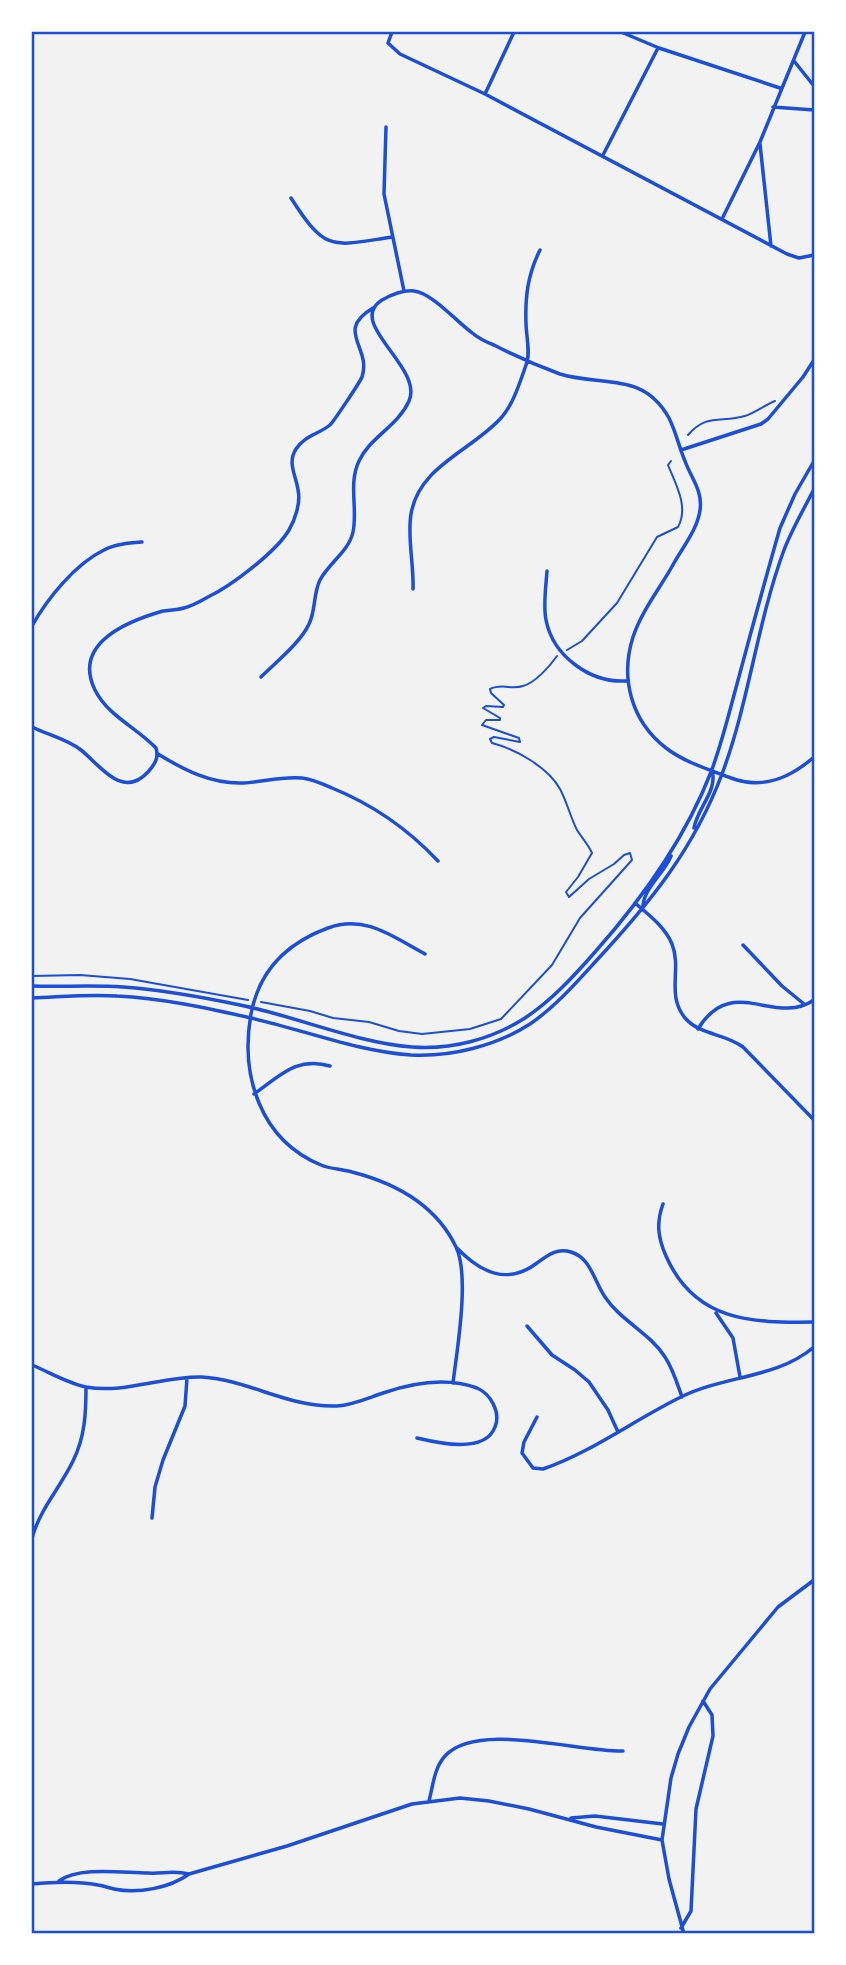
<svg xmlns="http://www.w3.org/2000/svg" width="846" height="1965" viewBox="0 0 846 1965" font-family="'Public Sans',sans-serif">
<style>
.lines{fill:none;stroke-linecap:round;stroke-linejoin:round}
.path{stroke:#1d4ed8;stroke-width:2}
.minor{stroke:#1d4ed8;stroke-width:3.5}
.neatline{fill:none;stroke:#1d4ed8;stroke-width:2.5}
</style>
<rect width="100%" height="100%" fill="#f2f2f2"/>
<g class="lines">
<!-- path -->
<path class="path" d="M688,435C707,413 721,423 745,416C755,413 765,405 775,401
M567,650L582,641L617,603L657,537L678,527C689,507 676,485 668,465L671,461
M32,976L80,975L130,979L248,1000
M261,1002L310,1011L333,1018L369,1022L399,1031L422,1034L470,1029L501,1019L552,965L580,918L632,860L630,853L624,855L614,864L589,879L569,897L566,892L578,877L592,853C588,844 582,838 577,830C570,816 567,802 560,789C548,767 515,749 492,743L490,739L494,737L520,742L519,738L482,725L486,720H500V718L483,708L486,706L503,707L504,705L491,693L490,689C502,683 512,690 523,686C535,683 550,666 557,656"/>
<!-- minor -->
<path class="minor" d="M392,32L388,43L400,54L485,94L787,254L799,258L814,255
M621,32L659,48L780,88
M794,61L814,86
M485,94L514,32
M773,107L814,110
M386,127L384,194L404,291
M760,144L771,246
M603,155L658,48
M291,198C326,253 332,246 392,237
M722,219L760,142L805,32
M681,450L761,424L768,419L803,377L814,360
M547,571C546,586 543,605 546,620C553,656 590,683 626,681
M413,589C414,565 407,536 411,514C419,466 471,451 501,418C513,405 520,382 526,365C531,353 526,336 526,323C525,296 528,274 540,250
M32,626C47,599 75,564 104,550C115,544 129,543 142,542
M261,677C275,663 301,642 309,624C316,610 313,594 320,580C329,563 349,551 353,532C358,509 348,484 359,461C370,437 398,426 409,401C424,367 345,323 382,300C391,295 404,290 414,291C432,293 456,321 471,332C478,338 486,342 494,345C515,356 538,366 560,374C603,387 643,371 669,418C676,432 679,447 685,461C691,478 703,491 700,510C698,528 683,547 674,563C661,587 642,610 633,637C620,678 631,721 666,748C684,762 710,770 731,778C763,790 790,778 814,757
M32,727C48,735 67,739 81,750C100,765 122,800 148,772C155,764 159,758 156,748C136,727 108,716 95,690C72,643 128,621 163,611C170,610 177,610 184,608C192,606 201,601 208,597C231,586 276,552 289,530C295,520 301,502 298,490C296,475 287,463 296,449C304,436 319,434 330,425C334,421 360,382 362,377C372,347 334,331 373,308
M158,754C184,770 211,784 243,783C262,782 282,776 302,778C312,779 323,784 332,788C374,805 407,828 438,861
M694,828C697,809 718,790 712,771
M635,903C649,915 665,927 672,944C682,969 666,995 685,1018C701,1036 725,1033 743,1047L814,1120
M643,910C641,890 664,874 671,856
M743,945L782,986L804,1004
M425,954C393,937 365,914 328,928C287,943 259,971 251,1014C240,1075 260,1140 321,1165C330,1169 342,1169 352,1172C395,1183 436,1205 456,1247C470,1276 457,1350 453,1383
M32,986C62,987 93,985 123,987C162,990 202,997 240,1005C295,1016 357,1043 412,1047C452,1050 492,1039 525,1018C552,1000 574,976 595,952C643,898 685,839 711,772C722,743 729,713 737,684C751,632 765,580 780,528L795,494L814,461
M32,998C60,997 88,994 117,996C161,998 207,1008 251,1018C304,1030 356,1051 411,1055C451,1057 496,1046 530,1024C555,1007 576,983 596,961C649,904 694,849 722,774C749,702 757,623 784,550C792,529 804,509 814,489
M698,1029C732,973 774,1027 814,1000
M254,1094C280,1076 297,1056 330,1066
M663,1204C656,1223 658,1238 666,1256C695,1322 752,1323 814,1322
M457,1248C480,1272 507,1286 537,1263C548,1255 556,1248 571,1252C591,1258 594,1281 605,1297C621,1321 650,1333 665,1357C673,1369 677,1383 682,1397
M716,1313L733,1338L740,1377
M527,1326L552,1355L575,1370L589,1382L608,1410L618,1432
M32,1365C49,1372 67,1383 86,1387C125,1394 163,1376 202,1377C249,1380 289,1408 337,1406C353,1405 368,1398 383,1393C412,1383 447,1377 477,1388C491,1394 501,1413 495,1427C485,1454 438,1443 417,1438
M537,1417L524,1442L522,1453L533,1468L543,1469C592,1452 634,1420 681,1397C725,1375 776,1379 814,1347
M152,1518L155,1487L163,1460L185,1406L187,1378
M32,1538C40,1509 60,1488 73,1461C85,1437 86,1413 86,1387
M429,1801C433,1786 434,1768 445,1756C477,1721 578,1752 623,1751
M571,1818L595,1816L663,1824
M59,1881C79,1866 124,1873 148,1873C162,1874 174,1870 188,1874
M32,1884C53,1882 77,1881 98,1885C104,1886 109,1888 114,1889C138,1894 170,1888 189,1874L287,1846L412,1804L460,1798L489,1801L529,1809L596,1827L662,1840
M681,1928L691,1911L696,1809L713,1736L712,1715L703,1701
M684,1934L669,1879L662,1840L671,1778L678,1754L689,1727L710,1689L778,1607L814,1580"/>
</g>
<!-- border -->
<rect width="846" height="1965" fill="none" stroke="#ffffff" stroke-width="66"/>
<rect x="33" y="33" width="780" height="1899" class="neatline"/>
</svg>
